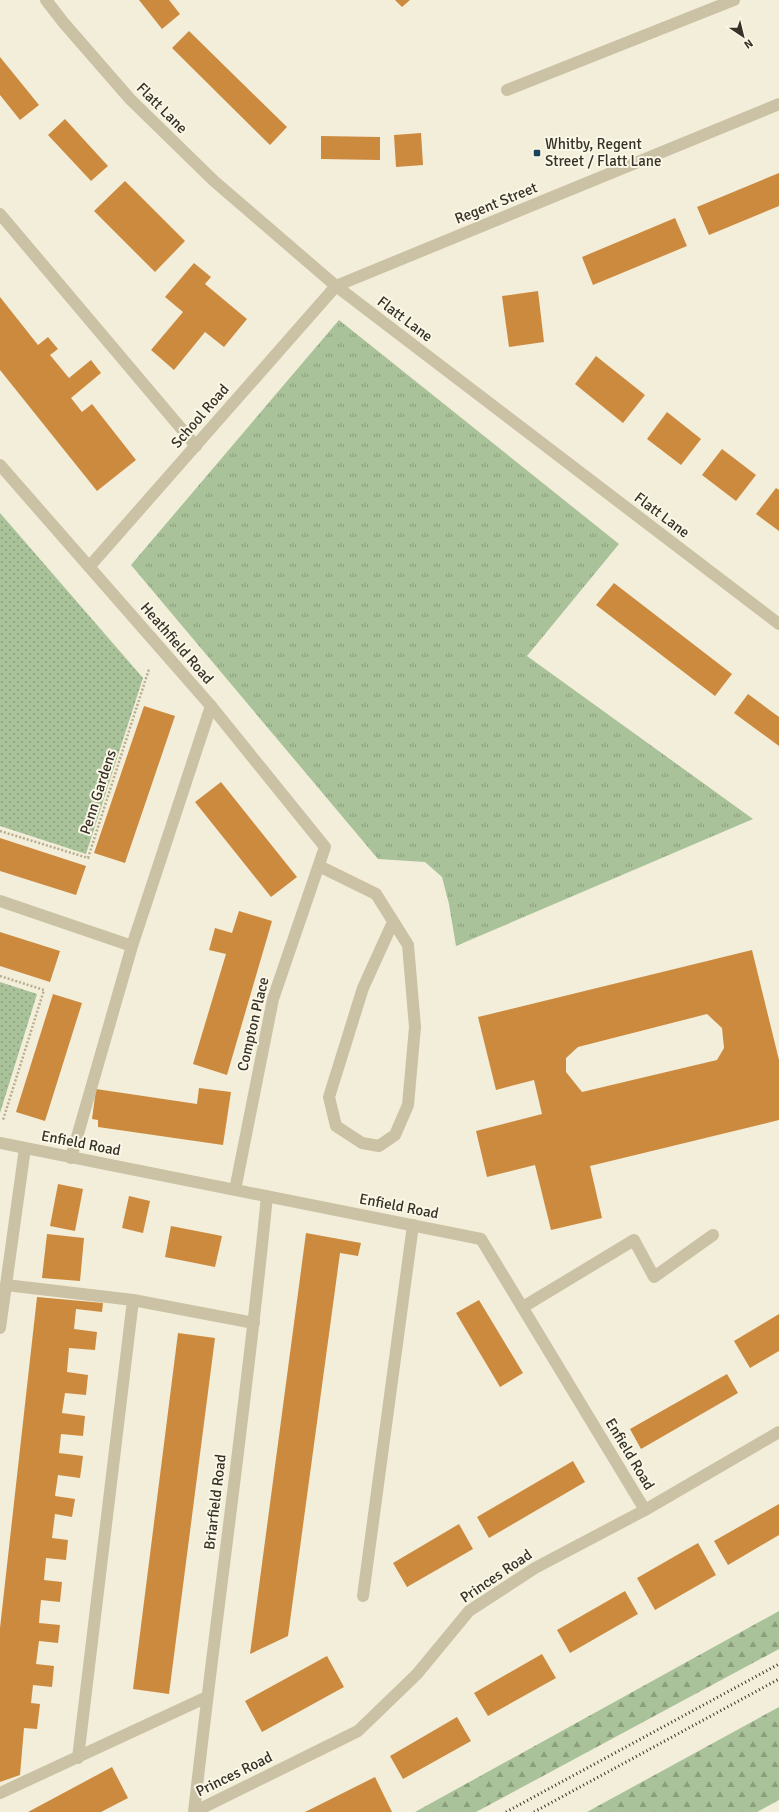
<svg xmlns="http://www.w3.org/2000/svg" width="779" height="1812" viewBox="0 0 779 1812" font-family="Signika,sans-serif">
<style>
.grass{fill:url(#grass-dots)}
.forest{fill:url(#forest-firs)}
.park{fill:url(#park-tufts)}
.building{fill:#cc8a3f;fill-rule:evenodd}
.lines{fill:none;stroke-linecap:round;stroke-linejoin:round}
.path{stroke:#b7ac8f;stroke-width:2.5;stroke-dasharray:2 2;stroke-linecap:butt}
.lane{stroke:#cbc2a5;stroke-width:12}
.street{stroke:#cbc2a5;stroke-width:12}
.rail{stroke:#373127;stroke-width:3;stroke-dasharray:1 3;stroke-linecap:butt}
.poi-dot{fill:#1a435a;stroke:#faf7e7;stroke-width:1.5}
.labels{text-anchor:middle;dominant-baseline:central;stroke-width:4;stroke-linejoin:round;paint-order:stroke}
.street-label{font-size:15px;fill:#373127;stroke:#faf7e7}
.poi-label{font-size:15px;fill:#373127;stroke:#faf7e7;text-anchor:start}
</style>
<defs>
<pattern id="grass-dots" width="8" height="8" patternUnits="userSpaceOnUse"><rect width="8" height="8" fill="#a9c299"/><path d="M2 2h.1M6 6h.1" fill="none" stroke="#8a9e7d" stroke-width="1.8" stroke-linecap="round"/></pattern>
<pattern id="forest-firs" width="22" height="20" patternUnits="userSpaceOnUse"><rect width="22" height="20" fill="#a9c299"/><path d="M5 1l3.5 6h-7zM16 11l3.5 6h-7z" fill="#8a9e7d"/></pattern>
<pattern id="park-tufts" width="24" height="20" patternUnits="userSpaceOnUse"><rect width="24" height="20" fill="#a9c299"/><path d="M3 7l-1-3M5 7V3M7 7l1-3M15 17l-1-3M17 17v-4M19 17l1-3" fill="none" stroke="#8a9e7d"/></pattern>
</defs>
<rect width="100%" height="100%" fill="#f3eeda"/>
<!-- grass -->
<path class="grass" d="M0,513L143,678L86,854L0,826Z
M0,982L37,994L0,1113Z"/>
<!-- forest -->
<path class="forest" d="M779,1611V1649L476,1812H415Z
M779,1707V1800L757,1812H587Z"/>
<!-- park -->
<path class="park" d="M339,320L619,544L527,656L753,819L456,946L449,904L442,877L425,862L378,859L131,565Z"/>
<!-- building -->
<path class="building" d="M139,0H169L180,14L162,29Z
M395,0H410L402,7Z
M189,31L287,127L270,145L172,48Z
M0,57L39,105L20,120L0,95Z
M65,119L108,166L91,181L48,135Z
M421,133L423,165L396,167L394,135Z
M321,136L380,137V160L321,159Z
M779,173V206L709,235L697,207Z
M125,181L185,241L155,272L94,211Z
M675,218L687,246L593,285L582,257Z
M194,263L211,277L205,284L247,319L224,347L205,332L174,370L151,350L183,312L165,297Z
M538,291L544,342L509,347L502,296Z
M0,297L38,345L48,337L58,349L50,355L69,378L91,360L101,373L71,398L82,412L92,404L136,460L97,491L0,370Z
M596,356L645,395L623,423L575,384Z
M667,412L701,439L681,465L647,439Z
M722,449L756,475L736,501L702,475Z
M776,488L779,490V531L756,514Z
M614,583L732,674L715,696L596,605Z
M748,694L779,717V746L734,713Z
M144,706L175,716L125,863L94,853Z
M221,782L297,877L271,897L195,802Z
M0,838L86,866L76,895L0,871Z
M239,911L272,921L227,1075L193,1064L226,954L209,950L215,928L232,933Z
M0,932L60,951L50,982L0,966Z
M752,950L779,1060V1120L590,1166L602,1218L551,1230L535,1165L487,1177L476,1131L542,1114L534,1080L496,1090L478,1017ZM707,1014L722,1028L724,1048L717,1060L582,1092L566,1072V1058L578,1047Z
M53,994L82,1003L45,1121L16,1112Z
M199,1088L231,1092L223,1145L98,1127V1120L92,1119L96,1089L197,1104Z
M58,1184L83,1189L75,1231L50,1226Z
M129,1196L150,1201L143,1233L122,1228Z
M171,1226L222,1236L215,1267L165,1257Z
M306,1233L361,1243L358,1256L340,1253L288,1636L250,1654Z
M47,1234L84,1238L80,1281L42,1278Z
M37,1297L103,1303L102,1312L76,1309L74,1329L97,1332L95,1350L69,1348L67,1372L88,1375L86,1395L65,1393L62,1413L85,1416L83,1436L61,1434L59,1453L83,1456L80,1478L58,1475L55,1496L75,1499L72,1517L55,1514L52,1538L68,1540L66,1560L46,1558L44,1580L62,1582L60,1602L41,1600L40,1610L39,1623L60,1625L58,1643L39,1641L36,1664L54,1666L52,1687L33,1685L31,1703L40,1704L37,1729L24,1728L20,1775L0,1782V1628Z
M479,1300L523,1373L500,1387L456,1313Z
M779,1314V1351L750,1368L734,1341Z
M178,1333L215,1338L169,1694L133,1689Z
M727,1374L738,1393L641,1449L630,1429Z
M573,1461L585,1482L489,1538L477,1517Z
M779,1504V1535L728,1565L714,1541Z
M459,1524L473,1549L407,1587L393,1563Z
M698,1543L716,1575L655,1610L637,1578Z
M625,1591L638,1614L570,1653L557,1630Z
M542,1654L556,1678L488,1716L474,1693Z
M327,1656L344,1687L262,1732L245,1701Z
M457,1717L471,1741L403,1779L390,1756Z
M112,1767L128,1798L101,1812H28Z
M375,1777L392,1812H305Z"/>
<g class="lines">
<!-- path -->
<path class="path" d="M0,831L88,858L149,669
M0,976L44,990L3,1120"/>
<!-- lane -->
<path class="lane" d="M507,90L734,0
M0,214L196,446
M319,866L376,894L408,945L415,1027L408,1105L395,1135L379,1146L362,1143L336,1126L329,1097L363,988L393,922
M0,901L132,946L211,706
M71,1158L132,946
M6,1285L133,1300L78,1758
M133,1300L254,1323
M523,1307L634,1240L654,1277L713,1235
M363,1596L413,1225
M0,1793L207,1697"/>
<!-- street -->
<path class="street" d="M46,0L63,22L130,99L214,181L336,286L779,624
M0,465L211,706L325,847L273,999L235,1190
M89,567L336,286L779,104
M0,1143L481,1239L645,1510
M0,1328L25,1148
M194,1812L358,1731L417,1674L469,1611L535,1568L645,1510L779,1432
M194,1812C217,1606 247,1402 267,1196"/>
<!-- rail -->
<path class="rail" d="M506,1812L779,1664
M534,1812L779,1679"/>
</g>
<!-- markers -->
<rect class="poi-dot" x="533" y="149" width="8" height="8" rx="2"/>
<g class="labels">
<!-- street labels -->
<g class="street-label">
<text transform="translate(162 108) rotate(45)">Flatt Lane</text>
<text transform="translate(496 203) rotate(-22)">Regent Street</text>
<text transform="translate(405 319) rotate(37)">Flatt Lane</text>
<text transform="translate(200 416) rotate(-49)">School Road</text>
<text transform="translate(662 515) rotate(37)">Flatt Lane</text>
<text transform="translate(177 643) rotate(49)">Heathfield Road</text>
<text transform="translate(98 792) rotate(-72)">Penn Gardens</text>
<text transform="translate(253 1024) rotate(-77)">Compton Place</text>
<text transform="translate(81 1143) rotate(11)">Enfield Road</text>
<text transform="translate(399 1206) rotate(11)">Enfield Road</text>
<text transform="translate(630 1454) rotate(59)">Enfield Road</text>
<text transform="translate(215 1502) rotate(-83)">Briarfield Road</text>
<text transform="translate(496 1576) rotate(-34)">Princes Road</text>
<text transform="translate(234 1774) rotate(-26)">Princes Road</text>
</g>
<!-- poi labels -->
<g class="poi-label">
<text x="545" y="144">Whitby, Regent<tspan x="545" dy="17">Street / Flatt Lane</tspan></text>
</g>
</g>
<!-- north arrow -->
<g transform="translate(743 36) rotate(145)" stroke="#faf7e7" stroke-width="3" paint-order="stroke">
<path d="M0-3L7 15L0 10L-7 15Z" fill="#373127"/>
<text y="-6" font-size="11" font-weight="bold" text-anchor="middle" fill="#373127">N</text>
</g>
</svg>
